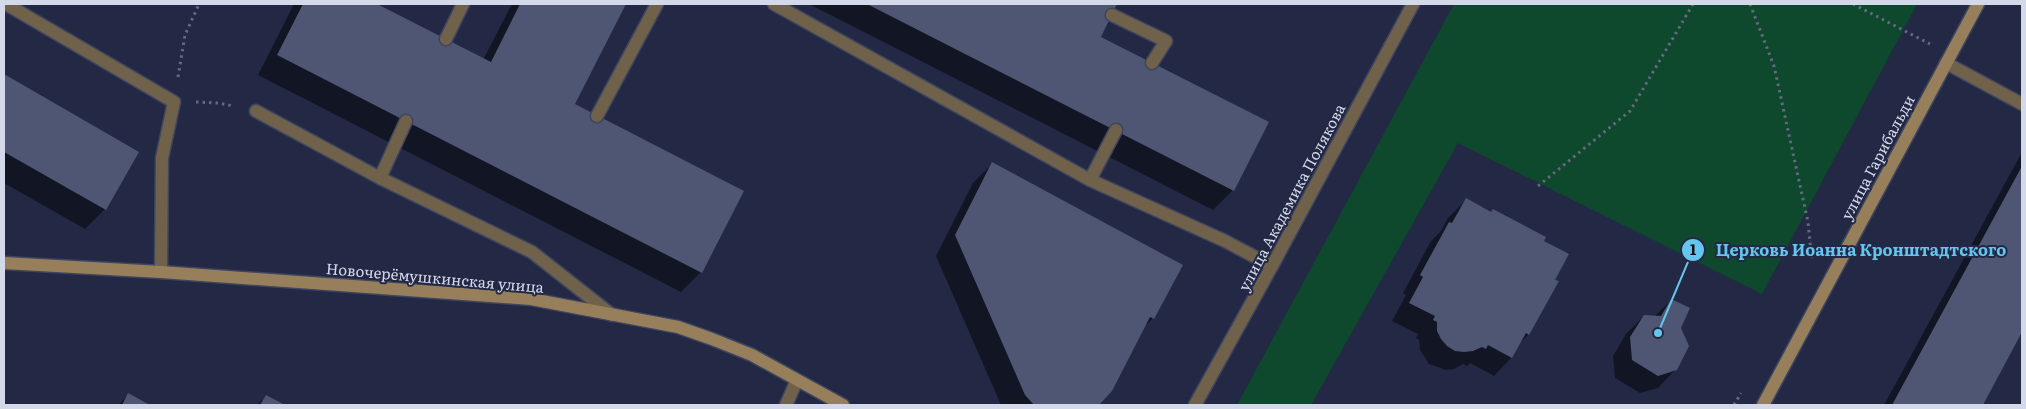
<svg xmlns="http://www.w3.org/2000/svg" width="2026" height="409" viewBox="0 0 2026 409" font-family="Literata,serif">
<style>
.green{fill:#0e482d}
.shadow{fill:#0007}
.building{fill:#4e5673}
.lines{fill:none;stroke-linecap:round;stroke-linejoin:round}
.lane-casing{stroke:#3f455f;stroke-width:15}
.street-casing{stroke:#3f455f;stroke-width:15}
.secondary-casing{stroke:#3f455f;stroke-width:15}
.path{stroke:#646981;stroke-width:3;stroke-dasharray:2.5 4;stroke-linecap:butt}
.lane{stroke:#70614b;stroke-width:12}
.street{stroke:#70614b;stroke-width:12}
.secondary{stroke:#977f5c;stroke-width:12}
.labels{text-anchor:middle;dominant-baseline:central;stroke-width:4;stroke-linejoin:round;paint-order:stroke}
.street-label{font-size:15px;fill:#d4d9ea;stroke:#232944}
.leader{fill:none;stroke:#64c5ee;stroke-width:2}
.callout-dot{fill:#64c5ee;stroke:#232944;stroke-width:2}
.mark-label{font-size:15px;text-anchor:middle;font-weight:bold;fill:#111}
.callout-label{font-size:16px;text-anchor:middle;font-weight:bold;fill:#64c5ee;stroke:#232944;stroke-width:4;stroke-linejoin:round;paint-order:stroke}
</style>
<rect width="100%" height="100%" fill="#232944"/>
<!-- green -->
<path class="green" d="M1454,4H1917L1762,294L1458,143L1311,405H1237Z"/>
<!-- shadow -->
<path class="shadow" d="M294,4H374L483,60L512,4H625L573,105L742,192L700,273L681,292L258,75Z
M809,4H1117L1100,38L1233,190L1213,210Z
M4,75L137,152L105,209L85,229L4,183Z
M2022,152V330L1981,405H1884Z
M993,163L1153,318L1143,328L1111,390L1098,405H1001L936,256L973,183Z
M1466,200L1542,241L1553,280L1557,282L1528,335L1519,344L1511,358L1494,376L1470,363L1467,366L1463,364L1454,369L1446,370L1429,364L1420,350L1419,340L1416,338L1418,334L1392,321L1406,295L1403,293L1431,241L1441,231L1448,218Z
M1671,300L1676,369L1658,388L1640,393L1615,378L1613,356L1626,334L1644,316L1654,317Z
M128,395L147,405H118Z
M266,396L283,405H257Z"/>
<!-- building -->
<path class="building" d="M303,4H377L491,62L520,4H626L575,104L744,191L702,273L277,55Z
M867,4H1117L1101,37L1269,122L1234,191Z
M4,74L139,152L106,210L4,152Z
M992,162L1183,265L1154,319L1150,317L1112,391L1099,405H1034L1025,395L955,235Z
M2022,166V332L1983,405H1892Z
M1466,198L1491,212L1493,209L1546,237L1544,241L1569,254L1555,280L1559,281L1529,335L1526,333L1512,358L1488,345L1486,349L1482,347L1473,351L1464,352L1455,351L1447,346L1441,339L1437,331V322L1433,320L1435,316L1409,303L1423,277L1420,275L1449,222L1452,223Z
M1671,299L1690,308L1681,328L1689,346L1677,370L1658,376L1632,360L1630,337L1644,315L1661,316Z
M128,393L150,405H122Z
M266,395L285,405H260Z"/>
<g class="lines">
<defs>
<path id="lane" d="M6,4L174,102L162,158L161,272
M774,4L1090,180L1225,241L1272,266
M1112,15L1166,41L1152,63
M446,39L463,4
M1946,63L2022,104
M256,111L380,178L532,252L612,315
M597,116L657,4
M380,178L406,121
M1090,180L1116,130
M786,405L797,380"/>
<path id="street" d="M1195,405L1272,266L1413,4"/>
<path id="secondary" d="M4,263L161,272L531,299L678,327L712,339L752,355L843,405
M1763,405L1978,4"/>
</defs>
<!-- lane casing -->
<use href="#lane" class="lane-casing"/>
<!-- street casing -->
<use href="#street" class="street-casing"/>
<!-- secondary casing -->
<use href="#secondary" class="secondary-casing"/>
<!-- path -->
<path class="path" d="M1750,4L1774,66L1808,222L1812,262
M1853,4L1930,44
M178,77L185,35L199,4
M196,102L218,103L234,106
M1538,186L1630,111L1693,4
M1734,405L1741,393"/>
<!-- lane -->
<use href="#lane" class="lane"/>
<!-- street -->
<use href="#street" class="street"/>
<!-- secondary -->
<use href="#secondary" class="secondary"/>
</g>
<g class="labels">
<!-- street labels -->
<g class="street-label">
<text transform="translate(1877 157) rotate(-62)">улица Гарибальди</text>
<text transform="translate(1291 197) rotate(-62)">улица Академика Полякова</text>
<text transform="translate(435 277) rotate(5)">Новочерёмушкинская улица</text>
</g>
</g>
<!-- callouts -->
<path class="leader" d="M1658 333L1693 250"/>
<g class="callout-dot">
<circle cx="1658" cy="333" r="5"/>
<circle cx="1693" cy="250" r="12"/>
</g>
<g class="mark-label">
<text x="1693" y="255">1</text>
</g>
<g class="callout-label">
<text x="1861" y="256">Церковь Иоанна Кронштадтского</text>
</g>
<!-- border -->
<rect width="2026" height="409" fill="none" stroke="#d4d9ea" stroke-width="10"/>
</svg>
